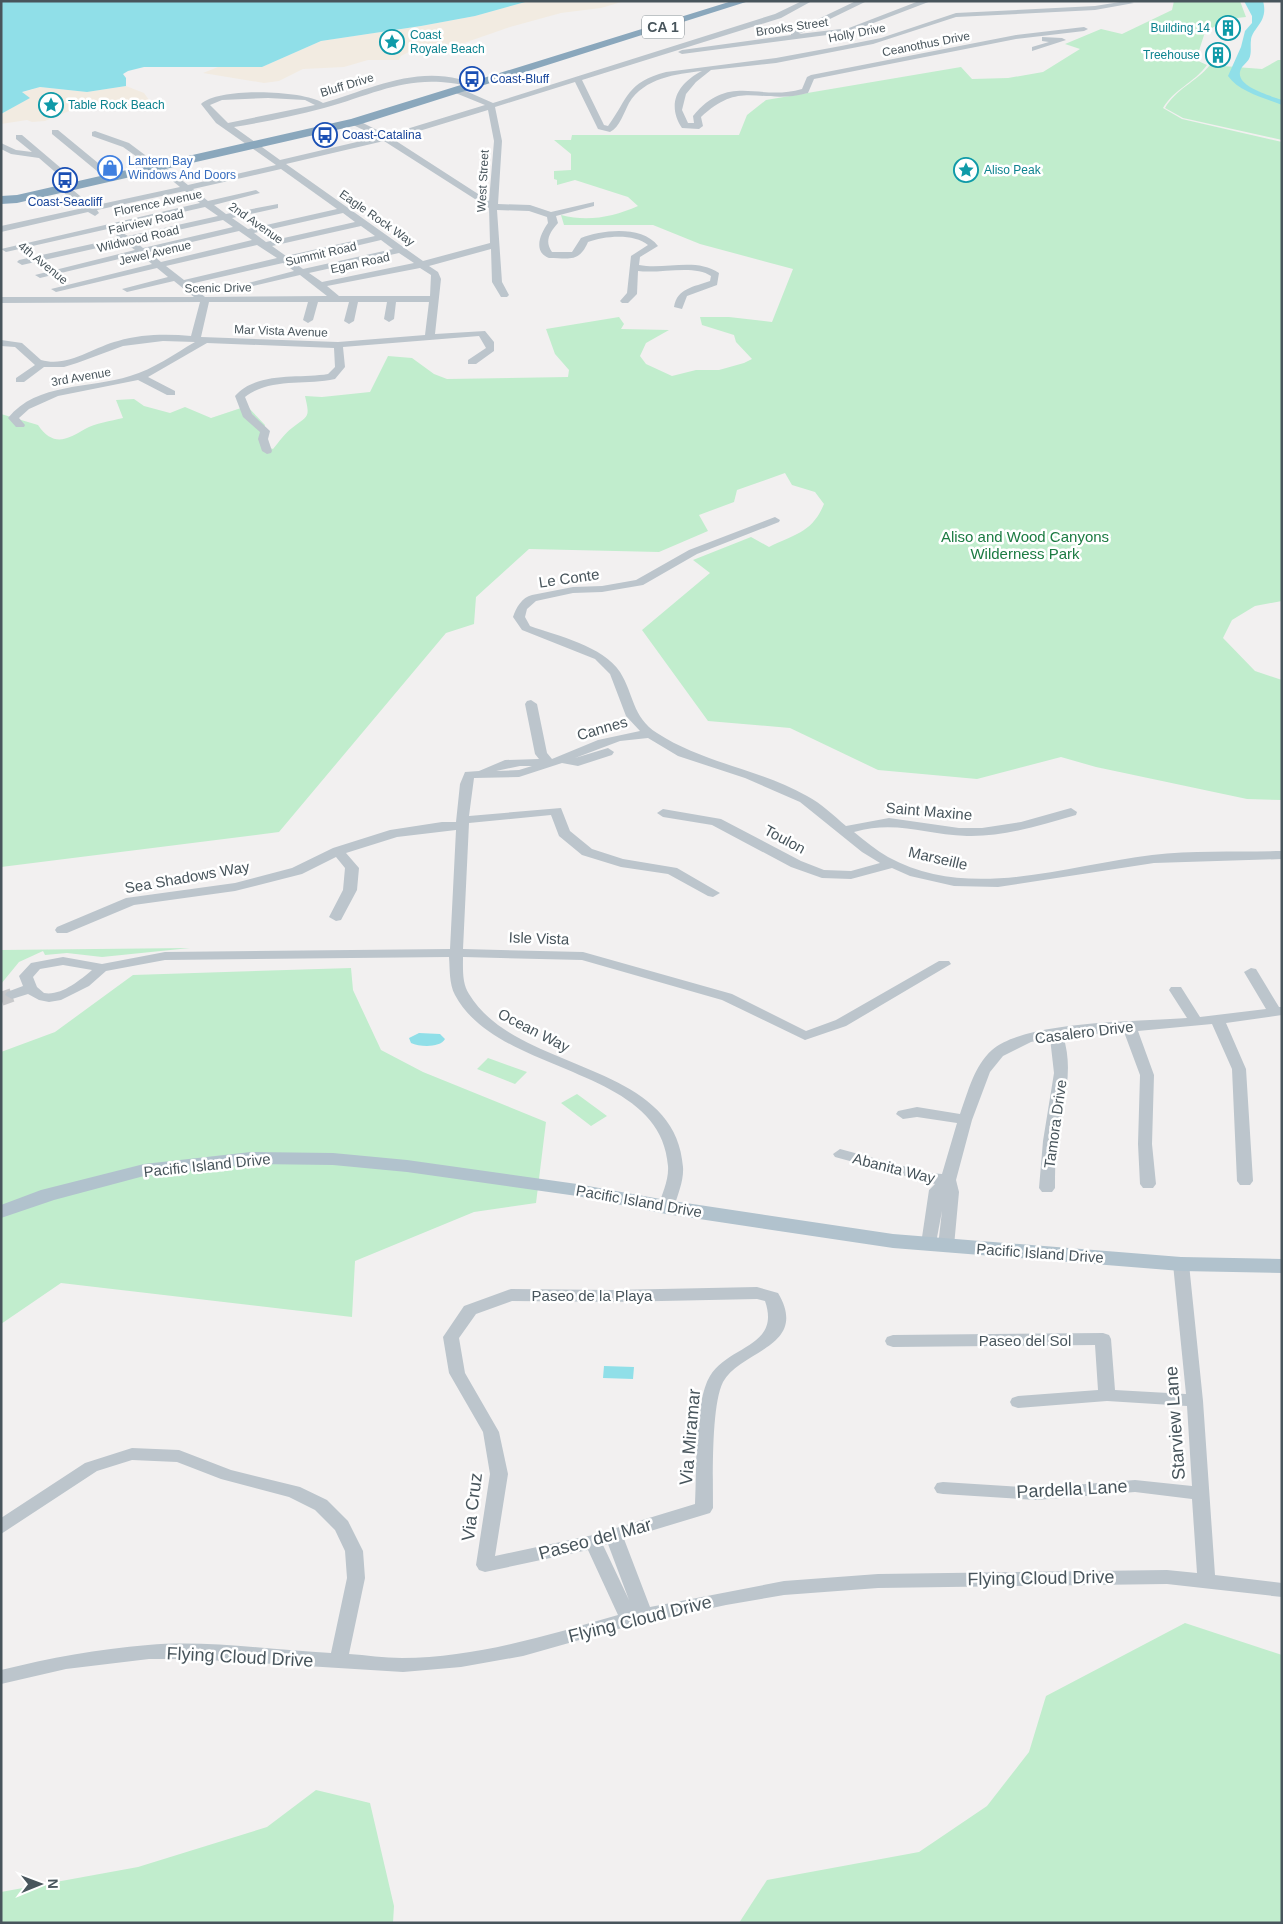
<svg xmlns="http://www.w3.org/2000/svg" width="1283" height="1924" viewBox="0 0 1283 1924" font-family="Helvetica,sans-serif">
<style>
.green{fill:#c1edcd}
.sand{fill:#f2ebe1}
.water{fill:#90dfe8}
.lines{fill:none;stroke-linecap:round;stroke-linejoin:round}
.minor-tunnel{stroke:#c8c9cb;stroke-width:14;stroke-dasharray:14 7;stroke-linecap:butt}
.minor{fill:#bcc5cc;fill-rule:evenodd}
.major{fill:#b1c2cd;fill-rule:evenodd}
.highway{fill:#8aa7bc;fill-rule:evenodd}
.labels{text-anchor:middle;dominant-baseline:central;stroke-width:5;stroke-linejoin:round;paint-order:stroke}
.far-street-label{font-size:12px;fill:#48555c;stroke:#fff}
.far-culture-label{font-size:12px;fill:#0d838f;stroke:#fff;text-anchor:start}
.far-transit-label{font-size:12px;fill:#164399;stroke:#fff;text-anchor:start}
.far-shop-label{font-size:12px;fill:#366cbe;stroke:#fff;text-anchor:start}
.shield{fill:#fff;stroke:#7f888d;stroke-width:1}
.shield-label{font-size:14px;font-weight:bold;fill:#48555c}
.park-label{font-size:15px;fill:#1c7b42;stroke:#fff}
.street-label{font-size:15px;fill:#48555c;stroke:#fff}
.near-street-label{font-size:18px;fill:#48555c;stroke:#fff}
</style>
<rect width="100%" height="100%" fill="#f2f0f0"/>
<!-- green -->
<path class="green" d="M1174,1H1240L1246,17L1228,19L1205,32L1196,60L1207,65C1194,83 1174,89 1163,108L1182,119L1282,142V601L1255,606L1232,620L1223,638L1255,671L1282,680V800L1247,799L1096,767L1061,757L977,779L878,770L790,728L708,721L642,630L710,573L693,560L751,537L769,547C795,534 812,533 824,504L815,492L792,485L785,473L737,490L734,502L699,515L708,531L659,552L529,549L476,597L474,624L446,633L279,832L1,867V414L38,425C53,447 67,440 85,429C95,423 111,421 123,418L116,400L134,399L144,406L170,413L185,407L211,418L247,406L265,425L262,434L265,446L273,449C279,442 285,433 292,428C309,415 310,418 305,396L322,397L370,392L388,356L412,358L434,374L447,379L568,377L569,370L555,354L546,329L619,317L624,324L621,329L669,330L646,343L640,356L646,364L672,376L696,370H719L744,363L752,359L736,342L734,335L702,325L700,317H729L772,322L793,269L700,244L653,225H564L561,215C588,222 613,217 638,206L628,197L575,180L557,185V180L554,179V171L571,170V154L554,140H571L572,135H739L747,115L766,100L961,67L972,79L1008,78L1043,72L1080,49L1065,44L1101,29L1122,34L1172,10Z
M1278,60H1282V140L1183,118L1165,108C1176,89 1196,82 1210,65L1262,69Z
M190,948L102,957L67,953L45,955L43,951L19,962L1,984V950Z
M351,968L353,990L381,1050L423,1072L546,1122L536,1203L474,1212L355,1261L352,1317L61,1283L1,1324V1052L55,1032L133,975Z
M488,1058L527,1072L515,1084L477,1069Z
M577,1094L607,1116L591,1126L561,1103Z
M1185,1623L1282,1655V1923H739L767,1880L919,1852L987,1806L1029,1752L1046,1696Z
M316,1790L370,1803L394,1906L393,1923H1V1892L138,1867L267,1827Z"/>
<!-- sand -->
<path class="sand" d="M529,1H625L601,8L561,13L510,27L464,43L419,47L401,56L399,60H368L344,67L303,69L279,81L264,83L203,73L218,67H262L321,41L421,26L475,16Z
M126,86L144,93L152,104L137,109L122,105L86,104L45,121L32,122L27,120L1,124V114L29,98L21,93L40,87L87,92Z"/>
<!-- water -->
<path class="water" d="M1,1H529L475,16L421,26L321,41L262,67H144L128,71L123,74L126,78V86L87,92L40,87L22,92L30,98L1,114Z
M1244,1H1263C1269,22 1252,28 1251,40C1250,46 1252,53 1249,59C1246,64 1241,66 1240,72C1237,87 1271,96 1282,100V105C1265,98 1239,92 1228,76L1241,47L1245,31L1252,23V16Z
M419,1033L440,1034L445,1039C440,1048 420,1047 411,1043L409,1038Z
M604,1366L634,1367L633,1379L603,1378Z"/>
<g class="lines">
<!-- minor-tunnel -->
<path class="minor-tunnel" d="M1,999L12,995"/>
<!-- minor -->
<path class="minor" d="M802,1H812L781,18L582,80L604,125L608,126C629,97 626,83 666,72L776,58L841,46L881,38L956,13L1095,6L1126,1L1134,3L1095,10L956,17L873,44L776,63L711,70L696,82L686,94L682,110L688,123H694L693,116C730,72 758,102 802,89L807,77L811,75L1016,35L1084,27L1088,29L1084,31L1016,39L814,79L808,93C761,106 742,78 701,117L703,126L699,129L682,128C666,104 678,83 702,71C676,74 644,78 629,103C624,112 620,127 610,132L598,129L575,82L495,107L502,141L498,204L530,205L551,212L594,202V206L556,216L558,223C550,232 544,241 552,252H572L581,238C602,230 642,225 658,246L640,257L639,265C665,270 696,257 719,273L717,285L687,296L682,309L674,307C677,288 694,287 710,281L711,276C694,264 660,274 638,271L637,294L628,303H622L620,301L627,293L631,256L648,245C634,233 604,236 588,242C579,263 569,258 549,258C532,251 541,233 548,223L547,217L529,211L497,210L502,282L509,295L507,297H501L492,282L491,249L429,266L438,272L441,279L435,334L485,331L494,342V351L476,364H468V360L486,348L479,336L343,347L345,367L335,379C305,386 271,377 245,397L252,414L270,431L268,439L272,451L271,453L267,454L262,451L258,439L260,432L243,417L235,396C257,371 299,379 328,374L335,367L334,348L207,343L148,377L175,391V395H167L138,380L58,396L29,409L19,418L25,425L24,427H16L8,418C37,382 90,389 130,376C154,369 174,354 195,342L163,341L123,346L77,363L64,367H44L24,382H16V378L35,365L15,347L1,346V340L22,343L41,360C68,368 93,347 118,341C142,334 167,334 191,336L200,302L1,303V297H194L174,281L127,292L122,289L168,277L157,268L56,292L51,289L152,264L140,254L40,278L35,275L135,250L124,242L22,265L17,262L19,260L119,238L116,235L121,232L128,236L218,216L205,207L6,252L1,249L200,203L185,191L97,210L99,213L95,216L88,212L1,232V226L83,208L65,194L63,188L67,185L92,206L180,187L158,169L157,167L161,164L188,185L276,165L216,123L201,104C219,87 303,90 323,103C367,90 412,67 459,79C465,81 472,81 477,85L473,87C410,72 382,92 324,108C294,116 264,122 234,127L280,160L378,137L351,124V120H357L387,135L485,105L453,92V88H459L493,103L775,14ZM268,98L305,100L315,105L228,123L210,105L222,100ZM488,110L494,141L489,201L393,139ZM384,141L489,208L490,243L423,261L286,164ZM281,169L337,209L248,229L232,218L278,208V204L226,214L214,205L260,193L256,190L208,201L193,189ZM343,213L355,222L266,242L254,233ZM223,220L233,227L143,248L133,240ZM361,226L375,236L286,256L272,246ZM239,231L252,240L161,262L149,252ZM381,240L393,249L303,269L292,261ZM257,245L277,258L184,280L166,266ZM399,253L414,263L322,282L309,273ZM283,263L294,271L244,284L249,287L300,275L327,296L205,297L190,284ZM420,268L431,275L430,296H339L327,286ZM209,302H308L303,320L308,323L313,320L318,302H349L344,321L349,324L354,321L358,302H387L384,319L389,322L394,319L396,302H429L425,335L338,342L201,337Z
M856,1H867L799,34L849,28L919,1H931L850,32L682,54L678,52L682,50L791,35V32Z
M1042,37L1062,38L1066,40L1032,51V47L1049,42L1042,41Z
M52,130H58L109,172V176H103L52,134Z
M95,131L129,143L157,164L150,166L123,147L92,136V132Z
M16,135H22L75,180V184H69L39,158L11,154L1,149V143L16,150L32,152L16,139Z
M775,517L780,520L779,522L697,554L643,585L602,592L573,593L536,601L527,609L525,617L530,626C558,636 603,646 620,672C634,694 632,717 657,733C703,763 759,769 807,796C821,803 834,816 846,826L889,818L959,828H982L1021,822L1071,808L1077,812L1076,815C1041,825 1004,837 967,836C924,835 898,820 854,832C865,841 876,850 888,857C969,902 1067,865 1152,855C1195,850 1239,852 1282,851V859L1154,863L998,887L954,886L910,876L892,868L851,879L822,878L791,867L712,825L663,817L657,813L663,809L721,819L801,861L824,870L851,871L880,863L862,852L800,802L745,778L678,756L648,738L620,741L575,758L608,748L614,752L612,755L578,766L562,763L519,777L474,778L469,816L561,808L570,831L592,849L623,859L677,868L720,893L713,897L708,896L668,874L621,867L582,855L559,836L551,815L469,823L463,949L583,952L732,994L806,1031L836,1020L939,961H949L951,964L846,1026L805,1040L722,1000L582,960L463,957C463,969 462,984 469,994C516,1073 676,1060 683,1167C684,1180 678,1194 674,1207L671,1211H661L658,1207C662,1194 669,1180 668,1166C661,1065 498,1076 455,995C449,984 450,969 449,957L165,960L106,971L89,986L61,1000L49,1002L39,1000L28,994L12,999L5,995L7,992L23,986L19,976L31,963L63,957L102,964L165,952L450,949L456,830L397,837L346,853L359,868L357,890L341,920L336,921L329,917L343,890L345,868L336,857L302,874L235,891L134,905L67,933H57L55,930L57,927L126,898L235,883L292,868L333,848L390,830L442,822H456L460,784L465,772L479,771L505,760L539,759L535,754L525,704L527,701L531,700L537,704L547,753L552,759L598,740L640,731L626,716L610,674L595,659L522,630L513,617C516,608 522,597 532,595L573,587L602,586L636,580L689,550ZM520,766H532L519,770L496,771ZM63,965L92,970C79,981 61,996 44,993L37,987L33,977L40,969Z
M1251,968L1256,969L1279,1007H1282V1015L1226,1023L1246,1069L1253,1181L1250,1185H1240L1237,1181L1232,1069L1212,1024L1138,1031L1154,1075L1152,1144L1156,1184L1153,1188H1143L1140,1184L1138,1144L1140,1075L1124,1032L1063,1036C1075,1072 1062,1106 1057,1142C1055,1157 1055,1173 1055,1188L1052,1192H1042L1039,1188L1043,1141L1054,1073L1050,1038L1031,1042L1003,1056L990,1072L972,1120L956,1180L959,1192L954,1246L952,1250H940L938,1246L942,1211L935,1248H923L921,1244L929,1190L935,1184L835,1157L833,1154L840,1149L929,1173L942,1174L957,1123L917,1117L903,1119L896,1114L898,1111L917,1107L960,1114C968,1092 974,1066 992,1050C1027,1020 1139,1022 1187,1018L1169,990L1171,987H1181L1200,1017L1266,1009L1244,972Z
M1181,1259L1187,1260L1189,1264L1203,1401L1215,1575L1282,1583V1597L1167,1584L878,1588L784,1595L726,1605L629,1626L523,1656L461,1667L403,1672L193,1659H149L66,1669L1,1684V1670C50,1658 98,1649 148,1645C207,1640 272,1650 331,1653L347,1578L345,1551L335,1530L315,1510L289,1497L221,1479L177,1462L132,1460L97,1471L1,1534V1518L85,1463L132,1448L179,1450L231,1470L300,1487L327,1500L348,1521L363,1551L365,1578L349,1654C366,1655 384,1658 402,1658C476,1658 548,1635 618,1615L588,1550L485,1572L479,1570L476,1565L490,1474L483,1432L449,1373L443,1337L464,1306L511,1289L613,1290L757,1287L778,1293C810,1347 740,1350 723,1382C711,1406 713,1479 713,1508L710,1513L624,1539L650,1607L784,1581L878,1574L1167,1570L1197,1573L1192,1499L1135,1492L1036,1500L943,1494L937,1493L934,1488L937,1483L943,1482L1036,1488L1135,1480L1192,1486L1187,1406L1107,1401L1018,1408L1012,1406L1010,1402L1012,1398L1018,1396L1098,1390L1095,1345L893,1347L887,1345L885,1341L887,1337L893,1335L1103,1333L1109,1335L1111,1339L1115,1390L1186,1394L1173,1264L1175,1260ZM757,1299L765,1301C781,1347 729,1345 710,1376C694,1402 697,1472 695,1504L593,1535L495,1556L508,1474L499,1432L465,1373L459,1338L476,1314L512,1301L613,1302ZM608,1544L629,1600L603,1545Z"/>
<!-- major -->
<path class="major" d="M251,1152L333,1153L407,1160L577,1184L666,1200L893,1234L1181,1257L1282,1259V1273L1181,1271L893,1248L666,1214L577,1196L407,1172L333,1165L251,1164L144,1176L54,1200L1,1218V1205L41,1190L144,1164Z"/>
<!-- highway -->
<path class="highway" d="M732,1H749L358,125L17,203L1,204V196L17,195L351,119Z"/>
</g>
<!-- icons -->
<defs>
<symbol id="building-ring" viewBox="-11 -11 22 22"><circle r="9.5" fill="#fff" stroke="#0f9aa8" stroke-width="1.5"/><path d="M-4-6H4V6H1V3H-1V6H-4ZM-2.5-4.3h1.7v1.8h-1.7ZM.8-4.3h1.7v1.8H.8ZM-2.5-1h1.7V.8h-1.7ZM.8-1h1.7V.8H.8Z" fill="#0f9aa8"/></symbol>
<symbol id="sight-ring" viewBox="-11 -11 22 22"><circle r="9.5" fill="#fff" stroke="#0f9aa8" stroke-width="1.5"/><path d="M0-6L1.8-2.2L6-1.7L2.9 1.2L3.7 5.4L0 3.3L-3.7 5.4L-2.9 1.2L-6-1.7L-1.8-2.2Z" fill="#0f9aa8"/></symbol>
<symbol id="bus-ring" viewBox="-11 -11 22 22"><circle r="9.5" fill="#fff" stroke="#1a4fb4" stroke-width="1.5"/><path d="M-5-6H5V4H4V6H2V4H-2V6H-4V4H-5ZM-3.5-4V0h7V-4ZM-3.5 1.2v1.5H-2V1.2ZM2 1.2v1.5H3.5V1.2Z" fill="#1a4fb4"/></symbol>
<symbol id="shop-ring" viewBox="-11 -11 22 22"><circle r="9.5" fill="#fff" stroke="#3f7fe0" stroke-width="1.5"/><path d="M-5-2.5h2.3a2.7 3.5 0 0 1 5.4 0H5L5.5 6h-11ZM-1.5-2.5h3a1.5 2.3 0 0 0-3 0Z" fill="#3f7fe0"/></symbol>
</defs>
<g fill-rule="evenodd">
<use href="#building-ring" x="1214" y="14" width="28" height="28"/>
<use href="#sight-ring" x="378" y="28" width="28" height="28"/>
<use href="#building-ring" x="1204" y="41" width="28" height="28"/>
<use href="#bus-ring" x="458" y="65" width="28" height="28"/>
<use href="#sight-ring" x="37" y="91" width="28" height="28"/>
<use href="#bus-ring" x="311" y="121" width="28" height="28"/>
<use href="#shop-ring" x="96" y="154" width="28" height="28"/>
<use href="#sight-ring" x="952" y="156" width="28" height="28"/>
<use href="#bus-ring" x="51" y="166" width="28" height="28"/>
</g>
<g class="labels">
<!-- far-street labels -->
<g class="far-street-label">
<text transform="translate(792 27) rotate(-8)">Brooks Street</text>
<text transform="translate(857 33) rotate(-11)">Holly Drive</text>
<text transform="translate(926 44) rotate(-11)">Ceanothus Drive</text>
<text transform="translate(347 85) rotate(-17)">Bluff Drive</text>
<text transform="translate(483 181) rotate(-87)">West Street</text>
<text transform="translate(158 203) rotate(-12)">Florence Avenue</text>
<text transform="translate(377 218) rotate(35)">Eagle Rock Way</text>
<text transform="translate(146 222) rotate(-13)">Fairview Road</text>
<text transform="translate(256 223) rotate(35)">2nd Avenue</text>
<text transform="translate(138 239) rotate(-13)">Wildwood Road</text>
<text transform="translate(155 253) rotate(-13)">Jewel Avenue</text>
<text transform="translate(321 254) rotate(-13)">Summit Road</text>
<text transform="translate(43 263) rotate(39)">4th Avenue</text>
<text transform="translate(360 263) rotate(-12)">Egan Road</text>
<text transform="translate(218 288) rotate(-1)">Scenic Drive</text>
<text transform="translate(281 331) rotate(2)">Mar Vista Avenue</text>
<text transform="translate(81 377) rotate(-10)">3rd Avenue</text>
</g>
<!-- far-culture labels -->
<g class="far-culture-label">
<text x="1210" y="28" text-anchor="end">Building 14</text>
<text x="410" y="35">Coast<tspan x="410" dy="14">Royale Beach</tspan></text>
<text x="1200" y="55" text-anchor="end">Treehouse</text>
<text x="68" y="105">Table Rock Beach</text>
<text x="984" y="170">Aliso Peak</text>
</g>
<!-- far-transit labels -->
<g class="far-transit-label">
<text x="490" y="79">Coast-Bluff</text>
<text x="342" y="135">Coast-Catalina</text>
<text x="65" y="202" text-anchor="middle">Coast-Seacliff</text>
</g>
<!-- far-shop labels -->
<g class="far-shop-label">
<text x="128" y="161">Lantern Bay<tspan x="128" dy="14">Windows And Doors</tspan></text>
</g>
<!-- shield labels -->
<rect class="shield" x="642" y="15.5" width="42" height="23" rx="4"/>
<g class="shield-label">
<text x="663" y="27">CA 1</text>
</g>
<!-- park labels -->
<g class="park-label">
<text x="1025" y="536">Aliso and Wood Canyons<tspan x="1025" dy="17">Wilderness Park</tspan></text>
</g>
<!-- street labels -->
<g class="street-label">
<text transform="translate(569 578) rotate(-8)">Le Conte</text>
<text transform="translate(602 728) rotate(-16)">Cannes</text>
<text transform="translate(929 811) rotate(5)">Saint Maxine</text>
<text transform="translate(785 839) rotate(28)">Toulon</text>
<text transform="translate(938 858) rotate(13)">Marseille</text>
<text transform="translate(187 877) rotate(-10)">Sea Shadows Way</text>
<text transform="translate(539 938) rotate(2)">Isle Vista</text>
<text transform="translate(534 1030) rotate(27)">Ocean Way</text>
<text transform="translate(1084 1032) rotate(-7)">Casalero Drive</text>
<text transform="translate(1055 1124) rotate(-82)">Tamora Drive</text>
<text transform="translate(207 1165) rotate(-6)">Pacific Island Drive</text>
<text transform="translate(894 1168) rotate(14)">Abanita Way</text>
<text transform="translate(639 1201) rotate(10)">Pacific Island Drive</text>
<text transform="translate(1040 1253) rotate(4)">Pacific Island Drive</text>
<text x="592" y="1295">Paseo de la Playa</text>
<text x="1025" y="1340">Paseo del Sol</text>
</g>
<!-- near-street labels -->
<g class="near-street-label">
<text transform="translate(1175 1423) rotate(-94)">Starview Lane</text>
<text transform="translate(690 1437) rotate(-85)">Via Miramar</text>
<text transform="translate(1072 1489) rotate(-3)">Pardella Lane</text>
<text transform="translate(472 1507) rotate(-83)">Via Cruz</text>
<text transform="translate(595 1539) rotate(-15)">Paseo del Mar</text>
<text transform="translate(1041 1578) rotate(-1)">Flying Cloud Drive</text>
<text transform="translate(640 1619) rotate(-14)">Flying Cloud Drive</text>
<text transform="translate(240 1657) rotate(3)">Flying Cloud Drive</text>
</g>
</g>
<!-- border -->
<rect width="1283" height="1924" fill="none" stroke="#48555c" stroke-width="5"/>
<!-- north arrow -->
<g transform="translate(40 1884) rotate(89)" stroke="#ffffff" stroke-width="4" paint-order="stroke">
<path d="M0-4L9 19L0 12L-9 19Z" fill="#48555c"/>
<text y="-8" font-size="14" font-weight="bold" text-anchor="middle" fill="#48555c">N</text>
</g>
</svg>
